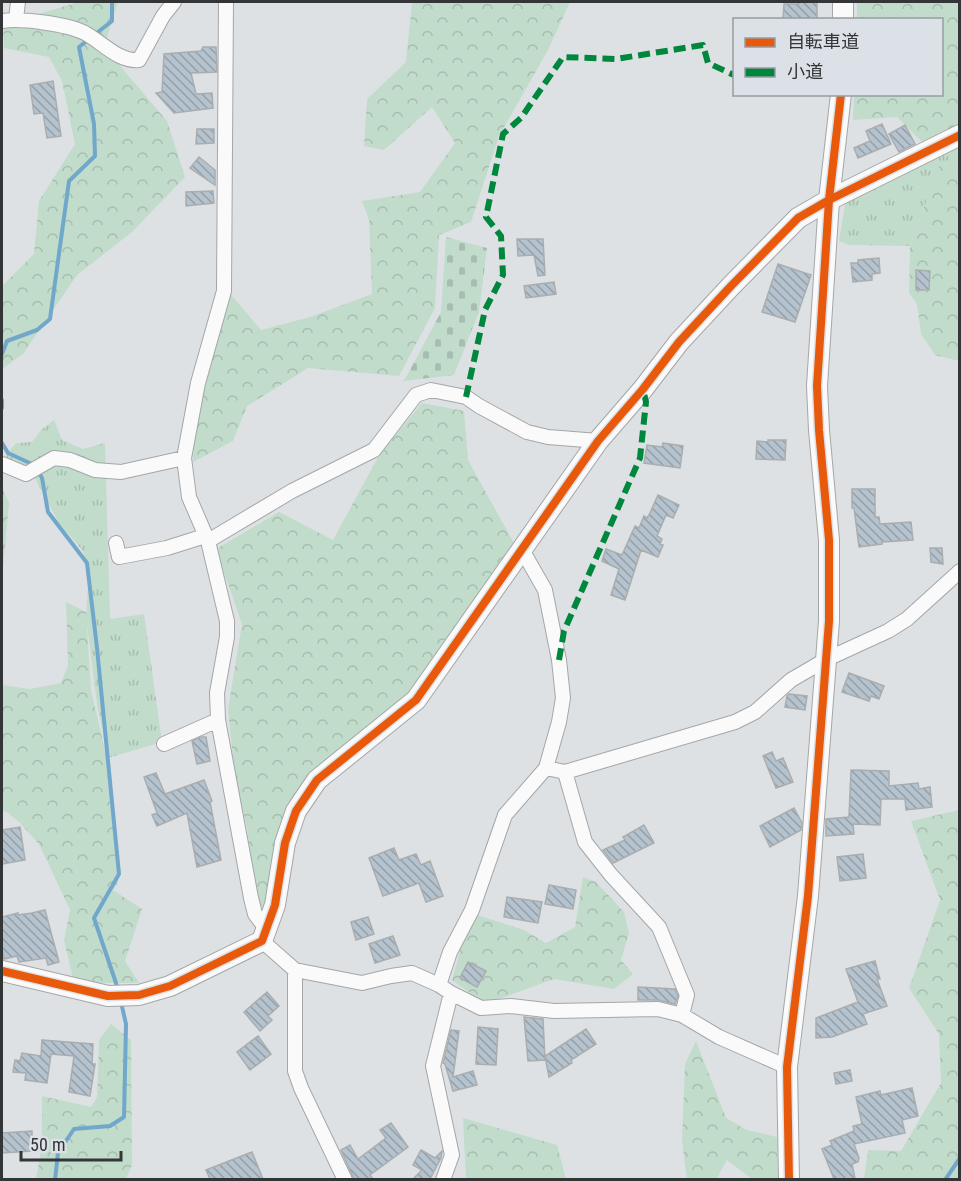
<svg xmlns="http://www.w3.org/2000/svg" width="961" height="1181" viewBox="0 0 961 1181" font-family="'Roboto Condensed','Noto Sans JP',sans-serif">
<style>
.grass{fill:url(#grass-tufts)}
.forest{fill:url(#forest-crowns)}
.cemetery{fill:url(#cemetery-stones)}
.lines{fill:none;stroke-linecap:round;stroke-linejoin:round}
.stream{stroke:#72a7cc;stroke-width:4}
.building{fill:url(#building-back-hatch);stroke:#aaadae;stroke-width:1.5}
.street-casing{stroke:#a4a6a8;stroke-width:16}
.secondary-casing{stroke:#a4a6a8;stroke-width:22}
.street{stroke:#fafafb;stroke-width:14}
.secondary{stroke:#fafafb;stroke-width:20}
.quiet{stroke:#00873e;stroke-width:6;stroke-dasharray:12 6;stroke-linecap:butt}
.cycleway-casing{stroke:#dbe1e6;stroke-width:11}
.cycleway{stroke:#e8590c;stroke-width:8}
</style>
<defs>
<pattern id="grass-tufts" width="24" height="20" patternUnits="userSpaceOnUse" patternTransform="scale(1.5)"><rect width="24" height="20" fill="#c1dccb"/><path d="M3 7l-1-3M5 7V3M7 7l1-3M15 17l-1-3M17 17v-4M19 17l1-3" fill="none" stroke="#a6bdaf"/></pattern>
<pattern id="forest-crowns" width="20" height="18" patternUnits="userSpaceOnUse" patternTransform="scale(1.5)"><rect width="20" height="18" fill="#c1dccb"/><path d="M2 6a3 3 0 1 1 6 0M12 15a3 3 0 1 1 6 0" fill="none" stroke="#a6bdaf"/></pattern>
<pattern id="cemetery-stones" width="16" height="16" patternUnits="userSpaceOnUse" patternTransform="scale(1.5)"><rect width="16" height="16" fill="#c1dccb"/><path d="M2 7V4a2 2 0 0 1 4 0v3zM10 15v-3a2 2 0 0 1 4 0v3z" fill="#a6bdaf"/></pattern>
<pattern id="building-back-hatch" width="6" height="6" patternUnits="userSpaceOnUse" patternTransform="scale(1.5)"><rect width="6" height="6" fill="#b5c3cf"/><path d="M-1 5l2 2M0 0l6 6M5-1l2 2" fill="none" stroke="#949fa9"/></pattern>
</defs>
<rect width="100%" height="100%" fill="#dee1e3"/>
<!-- grass -->
<path class="grass" d="M959,141V172L939,167L910,246L849,245L839,241L845,204L932,154Z
M54,420L62,440L83,449L105,443L110,619L144,614L162,742L108,758L97,704L86,617L89,568L83,551L59,523L32,473L10,468L6,455L16,443L32,442L42,429Z"/>
<!-- forest -->
<path class="forest" d="M79,2H118L104,47L167,121L185,177L132,232L77,275L23,354L2,369V286L34,254L39,201L75,144L62,81L49,57L4,48L3,22L40,17L38,14Z
M412,2H570L548,50L499,136L471,222L439,235L435,308L399,376L308,368L247,406L233,441L193,462L196,416L228,291L261,330L310,317L372,294L369,220L362,201L420,192L455,143L432,107L384,150L364,146L367,99L406,62Z
M857,2H959V127L924,144L897,117L853,120L854,95L942,94V20L857,19Z
M939,166L959,172V361L935,355L921,334L917,304L909,293L910,246Z
M422,403L464,411L468,460L515,545L409,698L335,759L287,803L266,908L261,906L254,879L247,828L235,778L228,709L242,624L216,549L279,512L333,540L378,457Z
M2,488L9,503L2,579Z
M66,602L86,612L91,690L108,763L118,883L113,890L142,909L125,961L139,983H74L64,940L70,910L39,844L19,822L7,812L2,811V685L30,689L61,683L68,666Z
M959,810V1179H864L868,1150L901,1151L941,1083L939,1034L909,988L940,900L911,821Z
M583,877L596,882L624,912L629,933L621,960L633,974L614,989L554,979L485,1004L452,980L466,930L477,915L524,930L546,943L575,927Z
M111,1024L131,1040L132,1165L126,1179H36L42,1145V1096L91,1107L97,1097L99,1040Z
M696,1041L726,1118L747,1130L777,1137L778,1179H752L727,1160L719,1174L718,1179H687L682,1141L685,1064Z
M463,1118L557,1145L566,1179H466Z"/>
<!-- cemetery -->
<path class="cemetery" d="M446,237L487,248L479,312L454,375L404,381L441,312Z"/>
<g class="lines">
<!-- stream -->
<path class="stream" d="M2,354L7,341L37,330L50,319L69,181L95,156L94,124L79,47L112,21V2
M2,400V408
M2,443L8,453L34,465
M38,471L42,478L48,512L87,563L97,648L119,874L94,918L118,989
M55,1180L58,1153L74,1129L110,1126L124,1117L126,1024L121,1002
M945,1180L960,1158"/>
</g>
<!-- building -->
<path class="building" d="M799,2H817V20H783L784,4H799Z
M203,47H216L217,72L191,73L196,94L212,93L213,108L174,113L156,93L162,92L164,54L201,51Z
M53,81L61,136L47,138L43,113L34,114L30,85Z
M882,124L891,144L858,158L854,148L870,141L866,131Z
M905,125L915,144L899,152L889,134Z
M197,129H214V143L196,144Z
M199,157L215,170V185L190,168Z
M213,191L214,203L186,206V192Z
M517,239H543L545,275L538,276L534,255L518,256Z
M879,258L880,273L872,274V280L853,282L851,263H858V260Z
M778,264L811,275L795,322L762,312Z
M916,270L930,271L929,290H916Z
M554,282L556,294L526,298L524,286Z
M768,440H786L785,460L756,459L757,441L768,442Z
M663,443L683,446L680,468L644,463L647,445L662,447Z
M852,489H875V517H879L880,524L911,522L913,540L882,542V544L859,547L854,508H852Z
M658,495L679,505L673,518L666,515L657,536L662,539L660,544L663,545L658,557L641,550L625,600L611,595L619,569L602,561L606,549L622,555L635,526L639,528L644,516L647,518L649,515Z
M930,548H942L943,564L931,562Z
M849,673L884,686L879,699L871,696L869,701L842,692Z
M789,694L807,696L805,710L785,707L787,696Z
M201,737H206L210,761L197,764L192,741Z
M772,752L776,761L783,758L793,782L776,788L763,756Z
M851,770L889,771V786L918,783L919,789L930,787L932,807L906,810L905,799H881L880,825L853,824L854,834L826,836V819L849,817Z
M156,773L165,794L204,780L212,801L210,802L221,860L197,867L187,813L157,826L152,815L157,813L144,777Z
M794,808L802,823L801,830L770,847L760,826Z
M644,825L654,843L613,863L603,850L625,840L623,837Z
M20,827L25,860L2,864V830Z
M394,848L399,860L416,854L421,865L430,861L443,896L426,902L419,883L383,896L369,858Z
M863,854L866,878L840,881L837,857Z
M549,885L576,890L573,909L545,904Z
M507,897L542,902L538,923L504,917Z
M45,910L59,962L48,965L46,958L19,962L17,956L4,959L2,949V917L18,913V915L32,913Z
M368,917L374,934L356,940L351,922Z
M393,936L400,955L375,963L369,944Z
M875,961L879,976L880,979H877L887,1006L863,1014L867,1024L832,1037L816,1038V1018L858,1002L846,969Z
M468,962L486,971L477,987L460,978Z
M638,987L675,989L678,996L675,1004L658,1000H638Z
M267,992L279,1006L268,1016L272,1020L260,1031L244,1012Z
M524,1017L543,1019L545,1060L528,1061Z
M478,1027L498,1029L496,1065L476,1064Z
M586,1029L596,1044L571,1060L572,1063L549,1077L545,1056Z
M451,1030L459,1031L453,1077L473,1071L477,1085L453,1091L445,1064L443,1063Z
M258,1036L271,1054L250,1070L237,1052Z
M42,1040L93,1044L92,1064H95L90,1096L69,1092L74,1056L51,1054L47,1083L25,1080L26,1073L13,1072L15,1060L20,1061L22,1053L41,1056Z
M850,1070L852,1081L836,1084L834,1073Z
M912,1088L918,1116L902,1120L905,1133L854,1144L859,1158L858,1162L852,1164L855,1179H834L822,1149L832,1145L830,1141L854,1131L853,1126L862,1124L856,1097L880,1091L881,1095Z
M391,1123L408,1147L370,1175L373,1179H354L341,1150L350,1145L358,1159L386,1138L380,1130Z
M32,1131V1151L2,1153V1133Z
M421,1150L435,1158L442,1151L441,1158L430,1179H413L422,1170L413,1165Z
M252,1152L263,1179H210L206,1170Z"/>
<g class="lines">
<defs>
<path id="street" d="M226,2L224,291L198,383L184,458L189,497L208,541L227,621V637L217,693L218,720L251,898L255,914L267,930
M16,19L18,2
M2,21C21,18 67,24 85,33C103,43 119,62 139,60L163,16L174,2
M2,464L26,474L54,458L70,460L95,470L121,472L184,458
M208,541L292,491L374,450L416,395L431,390L466,397L479,406L527,432L548,437L598,441
M116,543L119,557L167,548L205,536
M164,744L218,720
M546,768L565,772L735,722L755,712L791,680L827,659L888,631L907,619L960,571
M565,772L585,842L611,875L659,927L687,995L682,1015
M262,941L295,970L362,983L391,976L412,973L439,985L451,993L481,1008L511,1006L554,1011L658,1009L682,1015L719,1037L787,1067
M295,970V1071L301,1088L345,1180
M439,985L450,952L472,910L505,815L546,768L559,722L563,698L559,660L545,590L521,548
M443,1180L452,1155L433,1066L451,993"/>
<path id="secondary" d="M843,20V2
M2,971L108,996L139,995L170,986L262,941L275,905L285,843L296,811L317,780L416,700L598,441L643,389L679,342L731,286L798,218L829,200L960,135
M789,1180L787,1067L808,896L829,621V540L819,430L817,386L829,200L841,94"/>
</defs>
<!-- street casing -->
<use href="#street" class="street-casing"/>
<!-- secondary casing -->
<use href="#secondary" class="secondary-casing"/>
<!-- street -->
<use href="#street" class="street"/>
<!-- secondary -->
<use href="#secondary" class="secondary"/>
<!-- quiet -->
<path class="quiet" d="M466,397L485,310L503,275L501,236L486,217L503,134L521,118L563,57L616,59L703,45L708,63L734,75
M559,660L564,631L640,458L646,402L643,389"/>
<defs>
<path id="cycleway" d="M2,971L108,996L139,995L170,986L262,941L275,905L285,843L296,811L317,780L416,700L598,441L643,389L679,342L731,286L798,218L829,200L960,135
M789,1180L787,1067L808,896L829,621V540L819,430L817,386L829,200L841,94"/>
</defs>
<!-- cycleway casing -->
<use href="#cycleway" class="cycleway-casing"/>
<!-- cycleway -->
<use href="#cycleway" class="cycleway"/>
</g>
<!-- border -->
<rect width="961" height="1181" fill="none" stroke="#333537" stroke-width="6"/>
<!-- legend -->
<rect x="733" y="18" width="210" height="78" fill="#dbe1e6" stroke="#989ca0" stroke-width="1.5"/>
<rect x="745" y="38" width="30" height="9" fill="#e8590c" stroke="#989ca0" stroke-width="1.5"/>
<text x="787" y="48" font-size="18" fill="#333537">自転車道</text>
<rect x="745" y="68" width="30" height="9" fill="#00873e" stroke="#989ca0" stroke-width="1.5"/>
<text x="787" y="78" font-size="18" fill="#333537">小道</text>
<!-- scale -->
<path d="M21 1151v9h100v-9" fill="none" stroke="#333537" stroke-width="3"/>
<text x="30" y="1151" font-size="18" fill="#333537" stroke="#dbe1e6" stroke-width="4.5" paint-order="stroke">50 m</text>
</svg>
